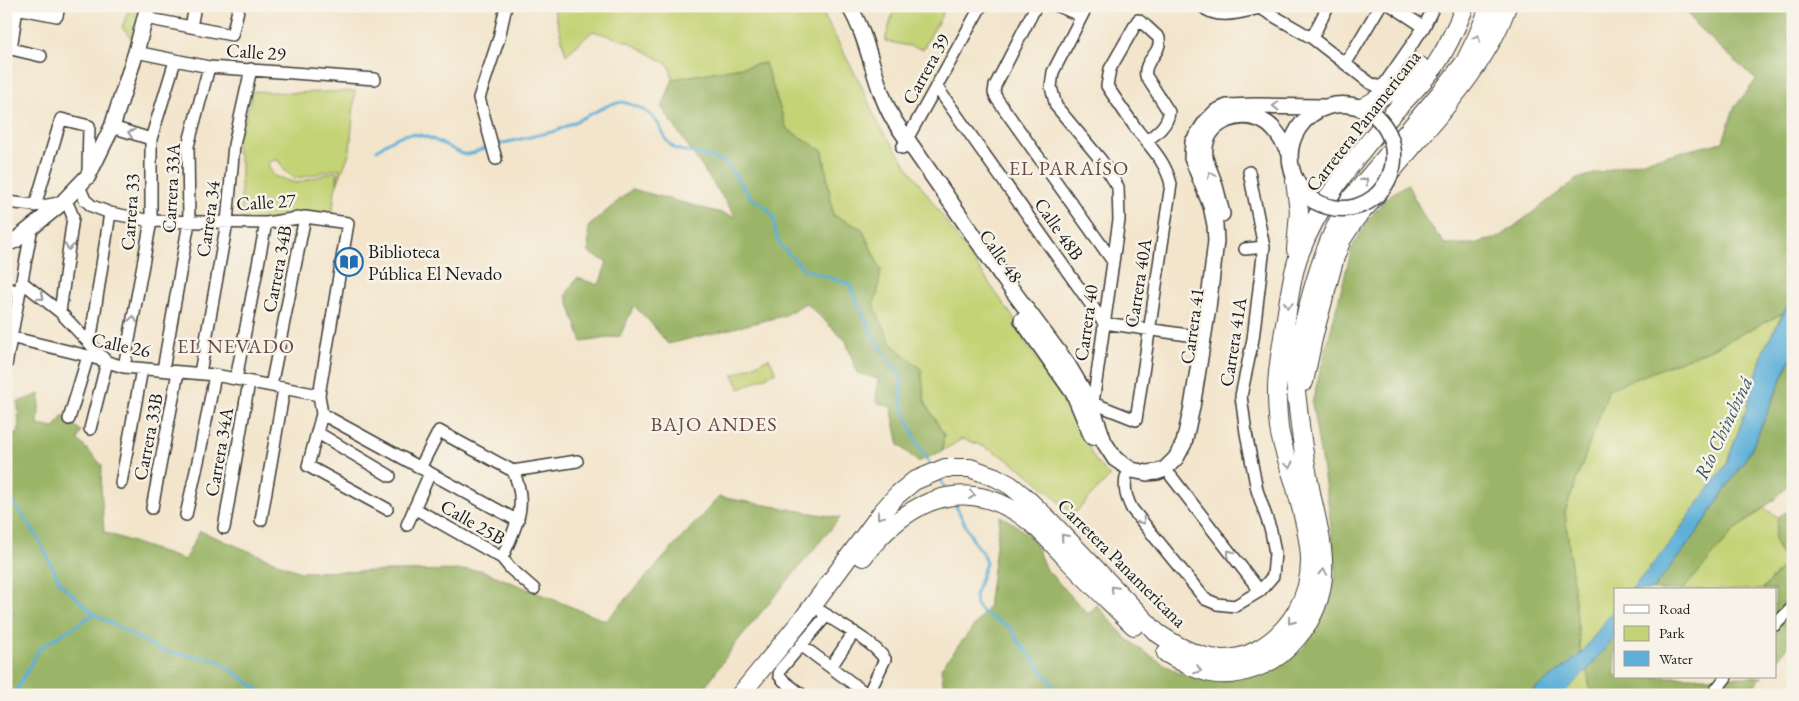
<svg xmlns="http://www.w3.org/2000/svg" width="1799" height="701" viewBox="0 0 1799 701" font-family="'EB Garamond',serif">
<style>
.green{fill:#c4d376;stroke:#707849;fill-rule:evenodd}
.forest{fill:#9bb567;stroke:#5c6842}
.water{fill:#5eb0d9;stroke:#3d667a}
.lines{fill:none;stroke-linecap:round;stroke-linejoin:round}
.stream{stroke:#5eb0d9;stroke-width:3}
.minor-casing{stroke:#3c3a36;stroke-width:14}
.major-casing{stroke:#3c3a36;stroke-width:18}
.highway-casing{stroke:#3c3a36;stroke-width:20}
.minor{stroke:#fff;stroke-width:11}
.major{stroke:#fff;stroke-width:15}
.highway{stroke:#fff;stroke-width:18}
.major-bridge-casing{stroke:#3c3a36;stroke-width:18;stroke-linecap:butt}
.major-bridge{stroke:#fff;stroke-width:15}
.oneway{stroke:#999}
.labels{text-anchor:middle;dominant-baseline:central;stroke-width:5;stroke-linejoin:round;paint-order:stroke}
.street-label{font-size:19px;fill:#1c1c1c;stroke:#f7f3e8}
.poi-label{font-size:19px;fill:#1c1c1c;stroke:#f7f3e8;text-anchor:start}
.neighbourhood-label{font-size:20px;letter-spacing:1px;fill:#664a47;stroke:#f7f3e8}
.water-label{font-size:20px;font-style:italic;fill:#365768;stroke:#f7f3e8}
</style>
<rect width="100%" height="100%" fill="#f7f3e8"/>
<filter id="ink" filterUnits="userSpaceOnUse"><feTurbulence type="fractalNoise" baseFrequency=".02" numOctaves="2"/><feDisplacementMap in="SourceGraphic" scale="10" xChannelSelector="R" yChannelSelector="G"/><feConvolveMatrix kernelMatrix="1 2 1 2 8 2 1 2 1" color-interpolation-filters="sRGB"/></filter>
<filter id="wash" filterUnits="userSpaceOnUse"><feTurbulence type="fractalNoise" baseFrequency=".0096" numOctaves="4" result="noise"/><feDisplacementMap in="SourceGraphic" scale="20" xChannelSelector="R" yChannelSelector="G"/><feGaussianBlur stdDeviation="1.12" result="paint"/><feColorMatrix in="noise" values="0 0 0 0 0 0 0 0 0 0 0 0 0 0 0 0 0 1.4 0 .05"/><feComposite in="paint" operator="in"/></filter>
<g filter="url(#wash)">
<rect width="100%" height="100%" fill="#f3e5cc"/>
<!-- green -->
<path class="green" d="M130,6H141L131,38L122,27Z
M553,6H819L861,85L878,124L1017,323L1025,342L1049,377L1065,392L1076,415L1091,453L1098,464L1110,476L1073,515C1040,483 1007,451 962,439L942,451L944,435L925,402L921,369L891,343L873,304L877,295L881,270L862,229L833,215L823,151L787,130L765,63L673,79L669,65L629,42L593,31L566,55Z
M895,6H947L923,49L885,41Z
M253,91L293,93L355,91L350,151L335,190L332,218L241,220V164L235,142L244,122ZM278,160L285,171L295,179L340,168L337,184V171L296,183L274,176L268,165L270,161Z
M1783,313L1764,349L1746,410L1726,465L1664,551L1631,590H1615V608L1581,655L1565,512L1609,388L1709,350Z
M769,358L776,372L740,389L733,375Z
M1764,508L1778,517L1774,539L1785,564L1762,590H1683L1734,531Z
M1587,670L1591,695H1562Z"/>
<!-- forest -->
<path class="forest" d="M1683,6H1793V296L1783,313L1709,350L1609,389L1565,512L1581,655L1528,695H945L941,668L988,608L1000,516L1016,525L1034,541L1045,568L1088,614L1097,605L1126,638L1143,651L1177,672L1199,679H1214L1270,670L1303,649L1324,614L1336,576L1329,508L1312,403L1352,248L1369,219L1386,198L1407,184L1427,222L1445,244H1473L1500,237L1577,179L1618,167L1723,142L1734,108L1756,80L1696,25Z
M765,63L787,129L823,151L833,215L862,229L881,270L877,295L873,304L891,343L921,369L925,402L944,435L942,451L918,462L899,445L891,407L876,402L878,379L857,373L846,341L806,303L783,316L668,344L650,322L634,306L620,336L582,342L566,295L577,278L599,285L607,262L589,253L588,227L632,189L736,217L662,108L673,79Z
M1793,354V481L1776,498L1734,531L1683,590H1652L1697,533L1751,450Z
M40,394L38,425L55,428L63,415L81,431L78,440L102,465L101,487L104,532L184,560L200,531L300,572L481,570L606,621L719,497L840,518L739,639L699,695H6V627L14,613L6,607V435L19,432L18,402Z
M1793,508V641L1775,662V590H1762L1785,564L1774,539L1778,517Z
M1615,636V677H1763L1745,695H1591L1587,670Z"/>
<!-- water -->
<path class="water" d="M1793,296V353L1751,450L1697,533L1652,590H1631L1664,551L1726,465L1746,410L1764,349Z
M1615,608V636L1587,670L1562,695H1528L1580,655Z"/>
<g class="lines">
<!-- stream -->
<path class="stream" d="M495,145L556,131L611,104L623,102L641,108L651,115L659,125L666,140L675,149L707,156L725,162L751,198L764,206L774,217L775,232L780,245L804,269L849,284L875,340L901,376V402L917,443L932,467
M377,150C404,129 415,130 445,145C451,148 457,152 463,154C472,156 481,149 489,147
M938,477L947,490
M6,493L36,534L61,584L94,614
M954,502L974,542L982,552L986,563L975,596L976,605L983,613L1011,628L1018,641L1051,682L1057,695
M9,695L17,689L40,648L94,614L162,651L217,660L266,695"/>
</g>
</g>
<g filter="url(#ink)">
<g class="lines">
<defs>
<path id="minor" d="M6,6L57,16L59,6
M1036,6L995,86L994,93L997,99L1112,260
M1058,6L1081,16
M1087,6L1053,72L1051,87L1056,106L1101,160L1118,187L1119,220L1093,403
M1202,6C1217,21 1242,12 1260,8L1312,38L1370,83L1379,87L1385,83L1424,27L1434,6
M1392,6L1424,27
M17,8L11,49L41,56
M145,18L232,35L239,6
M191,27L195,6
M1312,38L1328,6
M136,52L209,67L375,79
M1346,63L1380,6
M936,86L1104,323L1188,335
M112,127L151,139
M902,148L981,6
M496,159L479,98L499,38L506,6
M79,186L85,200L92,206L110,213L151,221L266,223L305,217L348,223L319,395L322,414L308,466L387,509
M6,202L43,206L63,202L69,207L73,217L60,312
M35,206L61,119L89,126L88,172
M1245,249L1264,247
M22,282L60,312L106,361
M6,288L20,292
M6,336L88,356L124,367L215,375L319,395
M90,343L110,213
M6,365L32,227
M124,367L151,221V139L175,61
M163,370L189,222L188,146L209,67
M200,373L227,222L234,145L251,69
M236,379L266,223
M271,386L305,217
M1093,403L1136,420L1171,184C1165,161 1152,149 1138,131C1127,116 1117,101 1107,86L1110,69L1138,20L1146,26L1159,38C1162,54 1143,60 1146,76L1169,112C1168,125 1156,134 1146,141
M322,414L518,521
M69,419L88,356
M90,429L107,362
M318,433L390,476
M420,468L439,431L513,471L577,461
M1171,476L1260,591
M1126,477C1124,490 1126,497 1132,509L1205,599L1217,604L1235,606L1260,591L1273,576L1275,553L1271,531L1257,490L1246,433L1241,396L1253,339L1264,247L1249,172
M121,483L142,369
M152,508L178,372
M414,508L502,558L511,569L534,589
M186,515L199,457L215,375
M261,520L284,389
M407,525L430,473
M224,528L249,382
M502,558C516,526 529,505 513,471
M822,612C842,627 869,638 885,659L868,695
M1775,625L1793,607
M801,645L868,695
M831,667L854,632
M802,695L784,681L779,675L780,670L827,615
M1712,695L1726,677"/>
<path id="major" d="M849,6C871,42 873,86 895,122L1004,279L1068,365L1091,404L1104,442L1115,459L1132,470L1147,473L1157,472L1165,469L1176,458L1184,443L1192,407L1208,308L1216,241L1215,225L1211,206L1192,158L1193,142L1206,122L1216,112L1227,107L1255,106L1324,107
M1314,201C1259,159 1308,80 1371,112
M1222,214C1219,203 1217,191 1213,180C1209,168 1203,160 1205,147C1209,120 1241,110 1263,121C1276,127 1282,142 1290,153
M6,244L16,240L63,202L88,176L112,127L136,52L148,6
M1022,320L1074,394L1092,437"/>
<path id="highway" d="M1362,108L1406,82L1420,66
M1392,171C1431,123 1488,65 1507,6
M1295,181L1299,211L1296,250
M1304,382L1314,334L1335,257L1342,239L1356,218L1375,197
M863,557C901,508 953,475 1013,510C1033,521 1049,540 1064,556C1087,580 1111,603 1134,626
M1166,653C1202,674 1224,683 1265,664C1278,658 1288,649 1297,638C1335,593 1324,550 1312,498C1306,468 1301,438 1298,408C1297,398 1295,388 1295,378C1295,354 1302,330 1308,307C1318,269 1330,232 1351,198L1447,85L1465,62L1477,37L1490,6
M740,695L805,616L882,512L897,495L914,481L945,468H970L995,477L1010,485L1026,498L1049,520L1156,632C1186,653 1221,670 1257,650C1290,632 1311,597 1310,558C1309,533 1301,508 1295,484C1289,466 1282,447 1279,428C1278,417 1277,406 1277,395C1276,371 1282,347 1285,324C1289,301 1291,277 1299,255C1318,204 1353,160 1388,119C1403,101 1421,85 1435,66C1447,48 1457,26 1465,6"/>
</defs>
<!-- minor casing -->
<use href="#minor" class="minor-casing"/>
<!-- major casing -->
<use href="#major" class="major-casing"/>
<!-- highway casing -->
<use href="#highway" class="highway-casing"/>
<!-- minor -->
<use href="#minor" class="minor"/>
<!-- major -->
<use href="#major" class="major"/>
<!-- highway -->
<use href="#highway" class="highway"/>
<defs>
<path id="major-bridge" d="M1314,201C1375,233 1424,155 1371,112"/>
</defs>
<!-- major-bridge casing -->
<use href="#major-bridge" class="major-bridge-casing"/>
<!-- major-bridge -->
<use href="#major-bridge" class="major-bridge"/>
</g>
<!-- one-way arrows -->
<defs><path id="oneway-chevron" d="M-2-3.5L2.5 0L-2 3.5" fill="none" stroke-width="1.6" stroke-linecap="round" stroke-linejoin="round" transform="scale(1.25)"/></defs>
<g class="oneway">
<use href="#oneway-chevron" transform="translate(1477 38) rotate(-65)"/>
<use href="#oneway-chevron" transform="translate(1276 106) rotate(-179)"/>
<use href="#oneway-chevron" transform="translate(131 133) rotate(-163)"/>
<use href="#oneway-chevron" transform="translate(1211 175) rotate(-111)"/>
<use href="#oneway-chevron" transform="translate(1365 181) rotate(-51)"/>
<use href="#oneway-chevron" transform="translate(69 247) rotate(97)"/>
<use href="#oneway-chevron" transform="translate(41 297) rotate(39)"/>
<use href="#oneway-chevron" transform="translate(1288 305) rotate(99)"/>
<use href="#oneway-chevron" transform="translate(133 319) rotate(-80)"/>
<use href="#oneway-chevron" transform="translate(1289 465) rotate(74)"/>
<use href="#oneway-chevron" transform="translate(972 495) rotate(7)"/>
<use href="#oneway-chevron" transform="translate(880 516) rotate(127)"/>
<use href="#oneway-chevron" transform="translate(1142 521) rotate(51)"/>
<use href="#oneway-chevron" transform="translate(1064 537) rotate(-132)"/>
<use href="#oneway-chevron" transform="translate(1230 553) rotate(-127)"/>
<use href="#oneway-chevron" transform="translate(1323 572) rotate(-87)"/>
<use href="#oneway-chevron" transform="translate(1114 589) rotate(-133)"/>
<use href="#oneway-chevron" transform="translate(1291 621) rotate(128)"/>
<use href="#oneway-chevron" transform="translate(1198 670) rotate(20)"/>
</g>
</g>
<!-- icons -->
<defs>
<symbol id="library-ring" viewBox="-11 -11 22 22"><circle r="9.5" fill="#f7f3e8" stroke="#1f6fb2" stroke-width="1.5"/><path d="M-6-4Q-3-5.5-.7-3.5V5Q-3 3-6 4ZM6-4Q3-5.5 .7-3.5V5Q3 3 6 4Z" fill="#1f6fb2"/></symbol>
</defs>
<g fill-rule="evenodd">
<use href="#library-ring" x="333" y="246" width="32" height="32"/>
</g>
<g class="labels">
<!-- street labels -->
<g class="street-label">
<text transform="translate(256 52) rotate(4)">Calle 29</text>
<text transform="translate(926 69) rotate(-61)">Carrera 39</text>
<text transform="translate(1363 121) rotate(-52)">Carretera Panamericana</text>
<text transform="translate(171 188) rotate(-87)">Carrera 33A</text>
<text transform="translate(266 202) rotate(-4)">Calle 27</text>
<text transform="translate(130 212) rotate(-86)">Carrera 33</text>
<text transform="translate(208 219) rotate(-82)">Carrera 34</text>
<text transform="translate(1059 229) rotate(55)">Calle 48B</text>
<text transform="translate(1001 256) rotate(55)">Calle 48</text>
<text transform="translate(277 269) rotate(-79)">Carrera 34B</text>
<text transform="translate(1138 283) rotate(-81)">Carrera 40A</text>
<text transform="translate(1086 323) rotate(-82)">Carrera 40</text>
<text transform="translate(1192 326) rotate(-82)">Carrera 41</text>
<text transform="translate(1233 342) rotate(-81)">Carrera 41A</text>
<text transform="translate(121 345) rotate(12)">Calle 26</text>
<text transform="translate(148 437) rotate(-79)">Carrera 33B</text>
<text transform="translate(219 452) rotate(-80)">Carrera 34A</text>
<text transform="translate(473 522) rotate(30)">Calle 25B</text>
<text transform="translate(1122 563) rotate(45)">Carretera Panamericana</text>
</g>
<!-- poi labels -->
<g class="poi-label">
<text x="368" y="251">Biblioteca<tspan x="368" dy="22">Pública El Nevado</tspan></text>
</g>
<!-- neighbourhood labels -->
<g class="neighbourhood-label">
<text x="1069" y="168">EL PARAÍSO</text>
<text x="236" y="346">EL NEVADO</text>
<text x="714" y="424">BAJO ANDES</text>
</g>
<!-- water labels -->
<g class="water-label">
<text transform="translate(1723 428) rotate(-65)">Río Chinchiná</text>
</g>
</g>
<!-- margin -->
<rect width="1799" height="701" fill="none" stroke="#f7f3e8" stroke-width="25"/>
<!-- legend -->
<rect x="1614" y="588" width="162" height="90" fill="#f7f3e8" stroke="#9f9d96"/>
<rect x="1624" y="605" width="25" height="8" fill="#ffffff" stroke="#9f9d96"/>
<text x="1659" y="614" font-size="15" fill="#1c1c1c">Road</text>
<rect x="1624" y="626" width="25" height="15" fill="#c4d376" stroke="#9f9d96"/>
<text x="1659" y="638" font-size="15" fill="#1c1c1c">Park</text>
<rect x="1624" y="651" width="25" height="15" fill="#5eb0d9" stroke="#9f9d96"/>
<text x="1659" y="664" font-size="15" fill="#1c1c1c">Water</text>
</svg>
